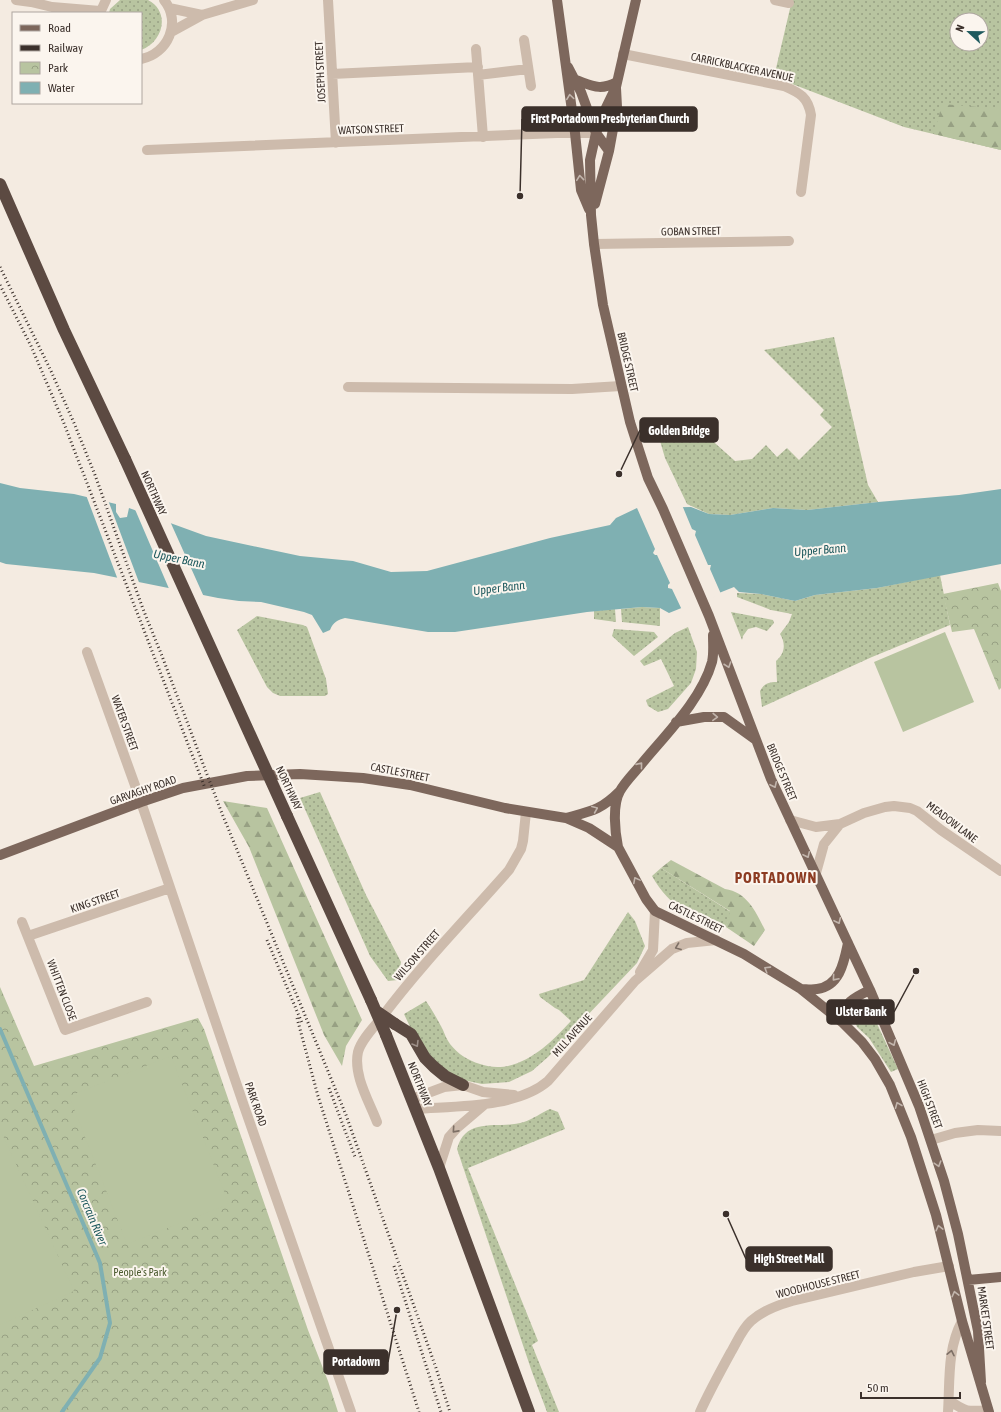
<svg xmlns="http://www.w3.org/2000/svg" width="1001" height="1412" viewBox="0 0 1001 1412" font-family="'Asap Condensed',sans-serif">
<style>
.grass{fill:url(#grass-dots);fill-rule:evenodd}
.forest{fill:url(#forest-firs)}
.park{fill:url(#park-crowns)}
.pitch{fill:#b8c4a0}
.water{fill:#7fb0b2}
.pier{fill:#f4ebe1}
.lines{fill:none;stroke-linecap:round;stroke-linejoin:round}
.stream{stroke:#7fb0b2;stroke-width:4}
.minor{stroke:#cdbbac;stroke-width:10}
.major{stroke:#7d675c;stroke-width:10}
.highway{stroke:#5c4a42;stroke-width:12}
.rail{stroke:#3b302b;stroke-width:3;stroke-dasharray:1 3;stroke-linecap:butt}
.highway-bridge{stroke:#5c4a42;stroke-width:12}
.oneway{stroke:#c2b5ac}
.oneway2{stroke:#7d6f65}
.oneway3{stroke:#9c8e87}
.labels{text-anchor:middle;dominant-baseline:central;stroke-width:4;stroke-linejoin:round;paint-order:stroke}
.street-label{font-size:11px;fill:#3b302b;stroke:#fbf5ee}
.park-label{font-size:11px;fill:#4a5a2e;stroke:#fbf5ee}
.water-label{font-size:12px;font-style:italic;fill:#1f5a5e;stroke:#fbf5ee}
.district-label{font-size:15px;font-weight:bold;letter-spacing:1px;fill:#8c3b22;stroke:#fbf5ee}
.leader{fill:none;stroke:#3b302b;stroke-width:1.5}
.callout-dot{fill:#3b302b;stroke:#fbf5ee;stroke-width:1.5}
.callout{fill:#3b302b;stroke:#3b302b;stroke-width:1.5}
.callout-label{font-size:12px;text-anchor:middle;font-weight:bold;fill:#fff}
</style>
<defs>
<pattern id="grass-dots" width="8" height="8" patternUnits="userSpaceOnUse"><rect width="8" height="8" fill="#b8c4a0"/><path d="M2 2h.1M6 6h.1" fill="none" stroke="#97a083" stroke-width="1.8" stroke-linecap="round"/></pattern>
<pattern id="forest-firs" width="22" height="20" patternUnits="userSpaceOnUse"><rect width="22" height="20" fill="#b8c4a0"/><path d="M5 1l3.5 6h-7zM16 11l3.5 6h-7z" fill="#97a083"/></pattern>
<pattern id="park-crowns" width="20" height="18" patternUnits="userSpaceOnUse"><rect width="20" height="18" fill="#b8c4a0"/><path d="M2 6a3 3 0 1 1 6 0M12 15a3 3 0 1 1 6 0" fill="none" stroke="#97a083"/></pattern>
</defs>
<rect width="100%" height="100%" fill="#f4ebe1"/>
<!-- grass -->
<path class="grass" d="M120,0H148C171,12 163,42 141,50V13H109L110,9Z
M792,0H1001V150L904,127L774,77ZM957,20H981V44H957Z
M834,337L868,485L878,502L807,510L773,508L730,515L709,514L687,504L665,458L656,427L669,422L688,419L735,461L752,459L766,445L777,457L787,448L799,460L832,427L820,415L824,410L764,350Z
M940,575L950,625L872,657L762,707L760,691C764,684 768,682 777,682L776,661C785,653 786,644 780,634L789,622L792,614L771,610L737,597V593L761,594L795,601L815,595L877,588Z
M642,607L660,608V626L622,622L621,609Z
M615,609L616,622L594,619V611Z
M731,612L768,619L773,620L774,623L767,631L756,627L748,629L743,636L742,640Z
M257,616L303,625L307,627L326,679L328,694L325,696H280L273,693L267,687L237,630Z
M688,627L697,652L696,669L691,683L668,709L658,712L648,706L646,700L674,686L661,659L644,666L640,661L675,633Z
M614,629L654,632L658,637L634,656L612,636Z
M320,792L366,895L401,962L398,980L388,981L370,956L300,798Z
M661,868L731,912L726,927C691,916 671,909 652,876Z
M628,912L635,921L645,946L637,963L548,1057L532,1071L509,1082L482,1084L463,1080L449,1074L426,1052L412,1031L404,1014L426,1001C432,1010 438,1020 443,1030C445,1035 447,1040 450,1044C458,1054 467,1060 480,1064C517,1077 549,1045 571,1021L559,1010L555,1008L540,997L539,994L584,980Z
M866,1000L898,1069L891,1072L869,1038L857,1027L853,1017V1008L859,1002Z
M550,1109L558,1112L565,1129L468,1168L538,1341L532,1345L559,1412H547L532,1372L457,1149C466,1115 500,1130 524,1122C533,1119 541,1113 550,1109Z"/>
<!-- forest -->
<path class="forest" d="M942,104L1001,109V150L934,134Z
M223,801L267,808L362,1020L346,1046L342,1066L324,1035L249,847Z
M671,860L725,889C747,892 756,912 765,930L754,946L726,927L730,911L661,868Z"/>
<!-- park -->
<path class="park" d="M998,583L1001,591V688L999,690L974,629L952,632L943,594Z
M0,987L34,1066L198,1018L204,1029L308,1330L328,1381L338,1412H0Z"/>
<!-- pitch -->
<path class="pitch" d="M945,632L974,702L903,732L874,662Z
M171,1056L229,1204L127,1244L69,1096Z
M0,1129L74,1291L0,1325Z"/>
<!-- water -->
<path class="water" d="M0,483L20,488L74,494L116,504V512L120,518L127,517L129,508L206,536L300,556L353,561L391,572L427,571L550,538L610,525L616,518L637,508L691,507L709,514L730,515L773,508L807,510L878,502L959,495L1001,489V564L877,588L815,595L795,601L761,594L739,592L734,587L669,613L660,608L642,607L587,612L455,632H428L345,618C338,620 333,622 330,630L323,633L312,615L304,612L261,602L239,601L218,598L94,573L6,564L0,562Z"/>
<!-- pier -->
<path class="pier" d="M86,495L108,500L140,585L118,580Z
M682,505L692,529L696,531L695,535L708,565H711L710,569L721,594L682,610L672,589L668,588V585L670,583L657,555H655L653,553L655,549L637,508L641,506Z
M134,507L169,519L204,597L170,591Z"/>
<g class="lines">
<!-- stream -->
<path class="stream" d="M0,1029L100,1263L110,1323L100,1358L62,1412"/>
<!-- minor -->
<path class="minor" d="M16,0L31,2L52,7L100,11
M328,0L336,143
M775,0L789,3
M169,8L202,15
M100,13L106,0
M171,32L202,15L253,0
M524,40L531,86
M476,49L483,137
M623,54L784,86C800,93 808,97 811,115L801,192
M141,59C168,54 182,22 164,0
M332,74L478,67
M478,75L528,69
M147,150L557,133H596
M594,244L789,241
M348,387L572,389L621,386
M87,652L141,802L244,1106L351,1412
M790,820L816,827L840,824L864,813L885,807L894,806L910,808L917,811L941,830L1001,871
M816,873L824,844L840,824
M22,922L65,1030L147,1002
M28,936L170,888
M640,972L653,950L655,911
M412,1099L444,1087L463,1085L483,1092L514,1095
M416,1109C455,1106 517,1108 548,1081L635,981L672,949L687,943L716,940
M377,1122C369,1101 353,1075 358,1052C361,1040 374,1027 382,1017C421,965 466,919 509,870L521,849L523,841L526,812
M931,1140L955,1133L978,1130L1001,1131
M439,1168L449,1137L457,1128L484,1105
M949,1400C965,1412 968,1412 988,1410
M700,1412C709,1392 720,1372 731,1352C737,1342 742,1329 751,1321C762,1311 778,1305 792,1301L914,1272L949,1266
M948,1412C950,1381 947,1349 962,1321"/>
<!-- major -->
<path class="major" d="M557,0L575,133L581,190L589,209
M636,0L616,87L604,112L596,133L590,160L591,215L594,244L603,305L630,422L648,478L663,509L709,616L771,779L870,990L919,1106L944,1181L958,1234L978,1331L981,1382
M568,67L581,92L596,133L609,151
M576,80C593,86 600,91 617,82
M595,204L609,151L617,107L616,88
M676,722L704,717H724L756,740
M566,818C592,811 601,810 620,791
M618,847C615,832 612,805 620,791C625,782 633,774 639,767C664,736 701,701 712,662C714,654 713,644 713,635
M0,855L141,802L183,788L247,776L300,774L363,778L410,785L505,808L566,818L589,828L618,847L646,899L655,911L744,954L801,989L842,1022L862,1042L875,1059L890,1085L911,1137L936,1215L962,1321L989,1412
M801,989C806,989 811,990 817,989C840,986 844,962 848,943
M842,1022C844,1002 853,998 870,990
M968,1280L1001,1277"/>
<!-- highway -->
<path class="highway" d="M0,184L64,330L125,459
M287,816L371,1000
M395,1024L411,1034L425,1058L434,1067L445,1076L463,1085
M386,1035L439,1168L529,1412"/>
<!-- rail -->
<path class="rail" d="M0,267L51,371L74,423L95,475L143,609L162,656L221,811L346,1115L436,1368L450,1412
M0,285L31,346L63,421L205,788
M267,940L302,1023
M297,1018L318,1096L419,1412
M329,1088L355,1157
M394,1266L441,1412"/>
<!-- highway-bridge -->
<path class="highway-bridge" d="M125,459L287,816
M371,1000L386,1035
M376,1011L395,1024"/>
</g>
<!-- one-way arrows -->
<defs><path id="oneway-chevron" d="M-2-3.5L2.5 0L-2 3.5" fill="none" stroke-width="1.6" stroke-linecap="round" stroke-linejoin="round"/></defs>
<g class="oneway">
<use href="#oneway-chevron" transform="translate(570 97) rotate(-98)"/>
<use href="#oneway-chevron" transform="translate(580 178) rotate(-96)"/>
<use href="#oneway-chevron" transform="translate(728 665) rotate(71)"/>
<use href="#oneway-chevron" transform="translate(715 717) rotate(2)"/>
<use href="#oneway-chevron" transform="translate(640 765) rotate(-51)"/>
<use href="#oneway-chevron" transform="translate(774 785) rotate(65)"/>
<use href="#oneway-chevron" transform="translate(595 809) rotate(-23)"/>
<use href="#oneway-chevron" transform="translate(807 855) rotate(65)"/>
<use href="#oneway-chevron" transform="translate(636 880) rotate(-118)"/>
<use href="#oneway-chevron" transform="translate(838 921) rotate(65)"/>
<use href="#oneway-chevron" transform="translate(767 969) rotate(-148)"/>
<use href="#oneway-chevron" transform="translate(835 978) rotate(131)"/>
<use href="#oneway-chevron" transform="translate(893 1043) rotate(67)"/>
<use href="#oneway-chevron" transform="translate(898 1105) rotate(-112)"/>
<use href="#oneway-chevron" transform="translate(938 1164) rotate(73)"/>
<use href="#oneway-chevron" transform="translate(939 1228) rotate(-104)"/>
<use href="#oneway-chevron" transform="translate(955 1294) rotate(-104)"/>
</g>
<g class="oneway2">
<use href="#oneway-chevron" transform="translate(678 947) rotate(159)"/>
<use href="#oneway-chevron" transform="translate(455 1130) rotate(132)"/>
<use href="#oneway-chevron" transform="translate(951 1353) rotate(-78)"/>
</g>
<use class="oneway3" href="#oneway-chevron" transform="translate(416 1044) rotate(59)"/>
<g class="labels">
<!-- street labels -->
<g class="street-label">
<text transform="translate(742 67) rotate(12)">CARRICKBLACKER AVENUE</text>
<text transform="translate(320 72) rotate(-93)">JOSEPH STREET</text>
<text transform="translate(371 129) rotate(-2)">WATSON STREET</text>
<text transform="translate(691 231) rotate(-1)">GOBAN STREET</text>
<text transform="translate(628 362) rotate(77)">BRIDGE STREET</text>
<text transform="translate(154 493) rotate(66)">NORTHWAY</text>
<text transform="translate(125 723) rotate(70)">WATER STREET</text>
<text transform="translate(400 772) rotate(11)">CASTLE STREET</text>
<text transform="translate(782 772) rotate(67)">BRIDGE STREET</text>
<text transform="translate(289 788) rotate(65)">NORTHWAY</text>
<text transform="translate(143 790) rotate(-19)">GARVAGHY ROAD</text>
<text transform="translate(952 822) rotate(37)">MEADOW LANE</text>
<text transform="translate(95 901) rotate(-19)">KING STREET</text>
<text transform="translate(696 917) rotate(26)">CASTLE STREET</text>
<text transform="translate(417 955) rotate(-49)">WILSON STREET</text>
<text transform="translate(62 990) rotate(69)">WHITTEN CLOSE</text>
<text transform="translate(572 1035) rotate(-48)">MILL AVENUE</text>
<text transform="translate(420 1084) rotate(68)">NORTHWAY</text>
<text transform="translate(256 1104) rotate(71)">PARK ROAD</text>
<text transform="translate(930 1104) rotate(69)">HIGH STREET</text>
<text transform="translate(818 1284) rotate(-14)">WOODHOUSE STREET</text>
<text transform="translate(986 1318) rotate(82)">MARKET STREET</text>
</g>
<!-- park labels -->
<g class="park-label">
<text x="140" y="1272">People's Park</text>
</g>
<!-- water labels -->
<g class="water-label">
<text transform="translate(820 550) rotate(-5)">Upper Bann</text>
<text transform="translate(179 559) rotate(12)">Upper Bann</text>
<text transform="translate(499 588) rotate(-7)">Upper Bann</text>
<text transform="translate(92 1217) rotate(67)">Corcrain River</text>
</g>
<!-- district labels -->
<g class="district-label">
<text x="776" y="877">PORTADOWN</text>
</g>
</g>
<!-- callouts -->
<path class="leader" d="M520 196L522 119M619 474L640 430M916 971L894 1012M726 1214L746 1259M397 1310L388 1362"/>
<g class="callout-dot">
<circle cx="520" cy="196" r="4"/>
<circle cx="619" cy="474" r="4"/>
<circle cx="916" cy="971" r="4"/>
<circle cx="726" cy="1214" r="4"/>
<circle cx="397" cy="1310" r="4"/>
</g>
<g class="callout">
<rect x="522" y="107" width="175" height="24" rx="4"/>
<rect x="640" y="418" width="78" height="24" rx="4"/>
<rect x="827" y="1000" width="67" height="24" rx="4"/>
<rect x="746" y="1247" width="86" height="24" rx="4"/>
<rect x="324" y="1350" width="64" height="24" rx="4"/>
</g>
<g class="callout-label">
<text x="610" y="123">First Portadown Presbyterian Church</text>
<text x="679" y="435">Golden Bridge</text>
<text x="861" y="1016">Ulster Bank</text>
<text x="789" y="1263">High Street Mall</text>
<text x="356" y="1366">Portadown</text>
</g>
<!-- legend -->
<rect x="12" y="12" width="130" height="92" fill="#fbf5ee" stroke="#aea6a0"/>
<rect x="20" y="25" width="20" height="6" fill="#7d675c" stroke="#aea6a0"/>
<text x="48" y="32" font-size="12" fill="#3b302b">Road</text>
<rect x="20" y="45" width="20" height="6" fill="#3b302b" stroke="#aea6a0"/>
<text x="48" y="52" font-size="12" fill="#3b302b">Railway</text>
<rect x="20" y="62" width="20" height="12" fill="url(#park-crowns)" stroke="#aea6a0"/>
<text x="48" y="72" font-size="12" fill="#3b302b">Park</text>
<rect x="20" y="82" width="20" height="12" fill="#7fb0b2" stroke="#aea6a0"/>
<text x="48" y="92" font-size="12" fill="#3b302b">Water</text>
<!-- north arrow -->
<g transform="translate(969 32) rotate(292)"><circle r="19" fill="#fbf5ee" stroke="#aea6a0"/>
<path d="M0-3L7 15L0 10L-7 15Z" fill="#1f5a5e"/>
<text y="-6" font-size="11" font-weight="bold" text-anchor="middle" fill="#3b302b">N</text>
</g>
<!-- scale -->
<path d="M861 1392v6h99v-6" fill="none" stroke="#3b302b" stroke-width="2"/>
<text x="867" y="1392" font-size="12" fill="#3b302b" stroke="#fbf5ee" stroke-width="3" paint-order="stroke">50 m</text>
</svg>
